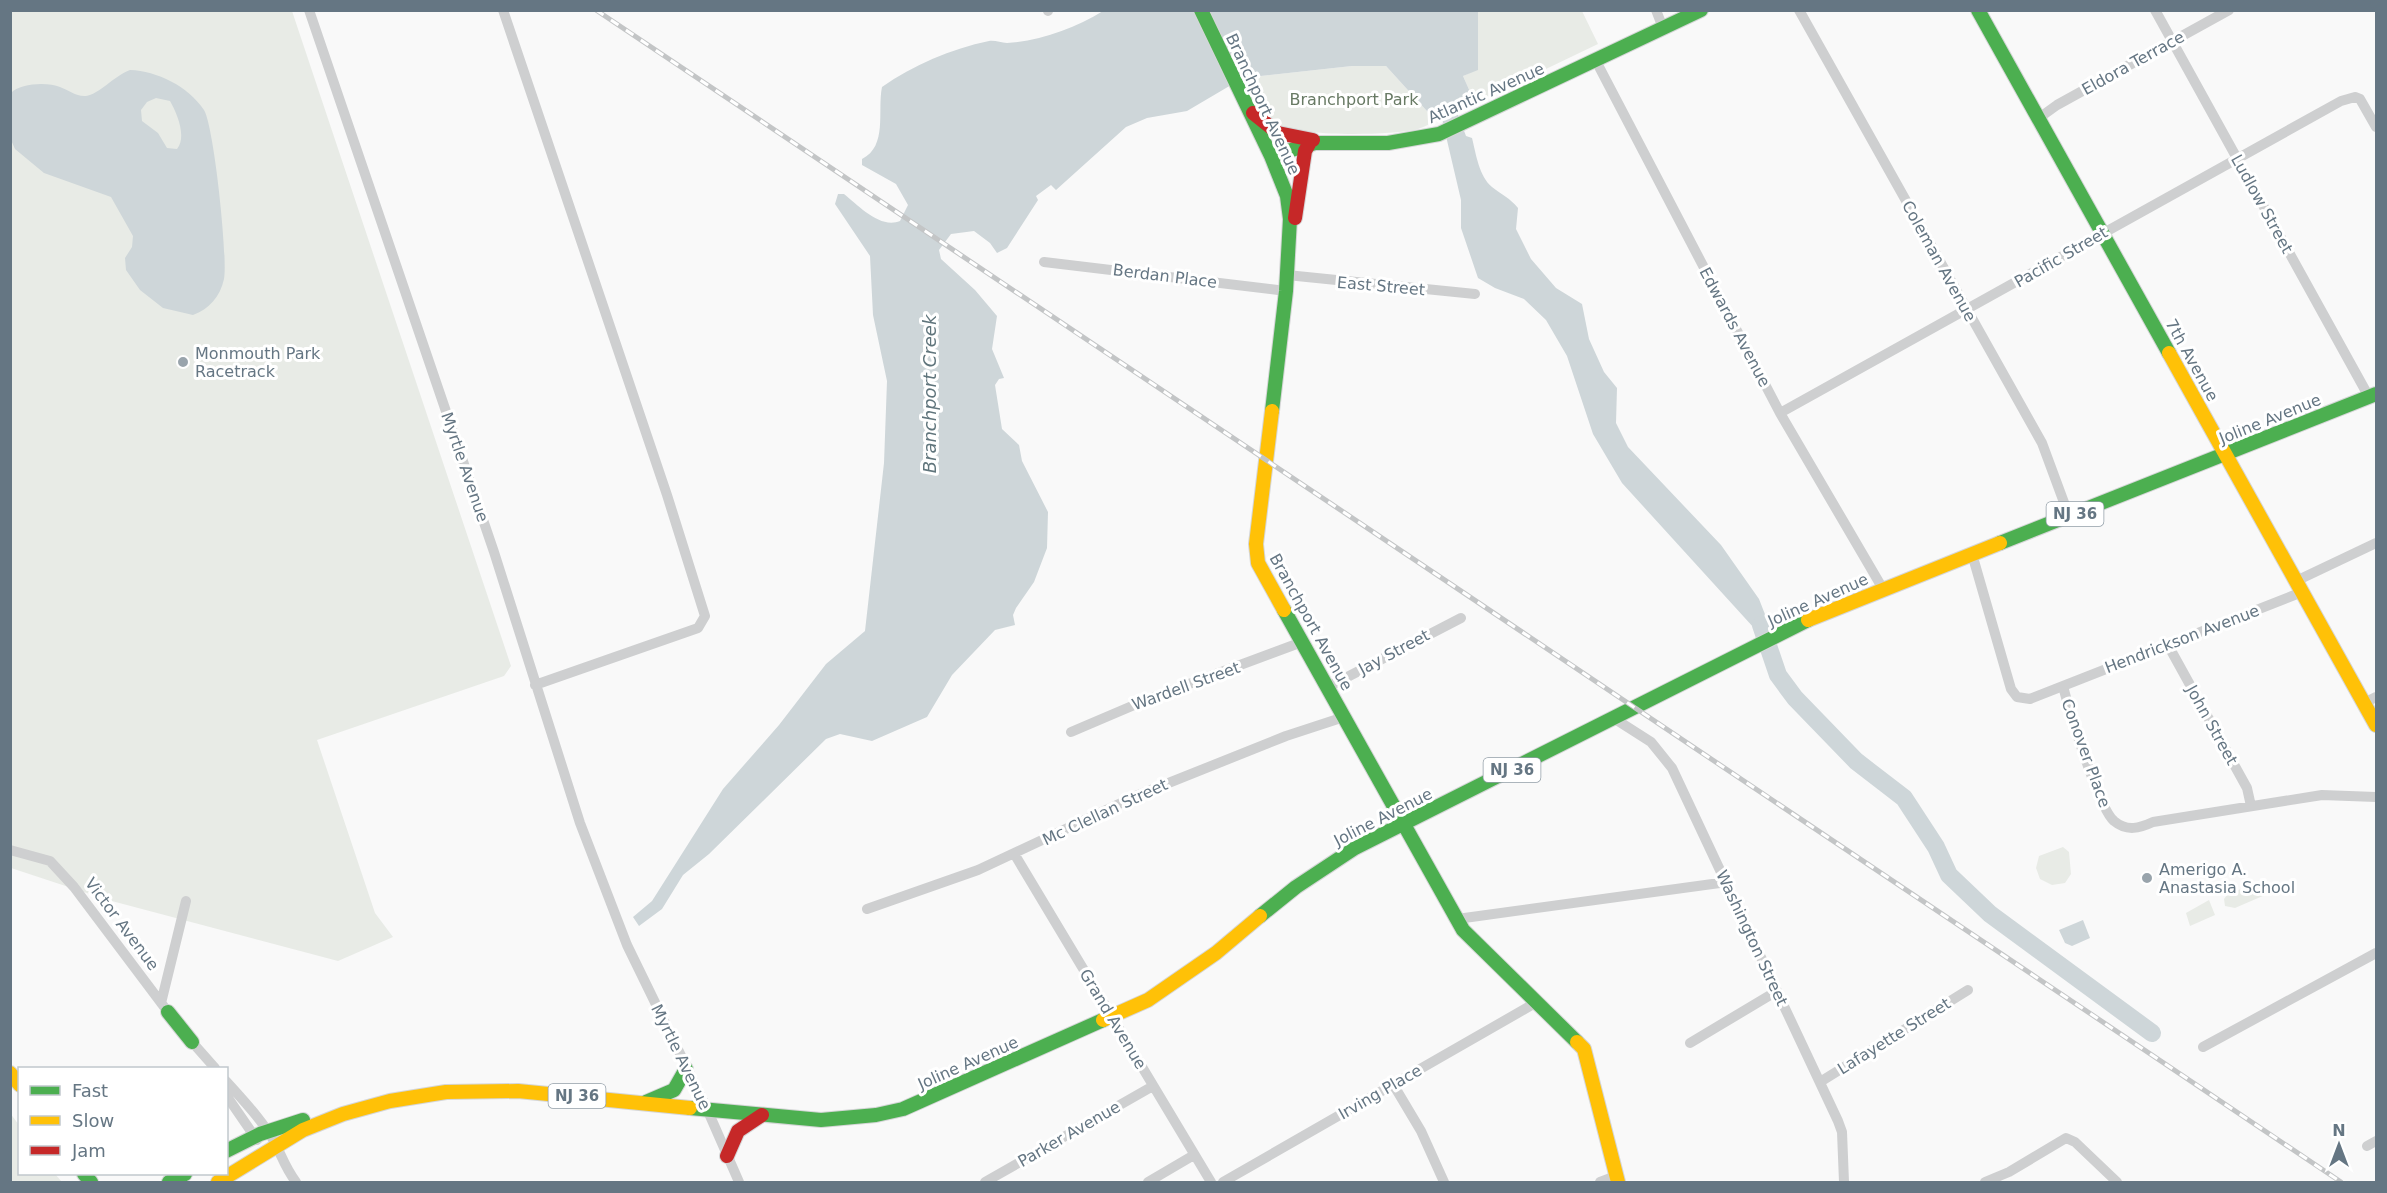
<svg xmlns="http://www.w3.org/2000/svg" width="2387" height="1193" viewBox="0 0 2387 1193" font-family="'DejaVu Sans',sans-serif">
<style>
.green{fill:#e8ebe6}
.water{fill:#ced6d9;fill-rule:evenodd}
.lines{fill:none;stroke-linecap:round;stroke-linejoin:round}
.river{stroke:#ced6d9;stroke-width:18}
.fast-casing{stroke:#d5d6d7;stroke-width:16}
.slow-casing{stroke:#d5d6d7;stroke-width:16}
.jam-casing{stroke:#d5d6d7;stroke-width:16}
.street{stroke:#cecfd0;stroke-width:10}
.fast{stroke:#4caf50;stroke-width:14}
.slow{stroke:#ffc107;stroke-width:14}
.jam{stroke:#c62828;stroke-width:14}
.rail-casing{stroke:#c3c5c6;stroke-width:5}
.rail{stroke:#fff;stroke-width:3;stroke-dasharray:9;stroke-linecap:butt}
.poi-dot{fill:#99a4ac;stroke:#fff;stroke-width:2}
.labels{text-anchor:middle;dominant-baseline:central;stroke-width:6;stroke-linejoin:round;paint-order:stroke}
.shield{fill:#fff;stroke:#939fa8;stroke-width:1.5}
.shield-label{font-size:15px;font-weight:bold;fill:#657683}
.street-label{font-size:16px;fill:#657683;stroke:#fff}
.park-label{font-size:16px;fill:#687a64;stroke:#fff}
.poi-label{font-size:16px;fill:#657683;stroke:#fff;text-anchor:start}
.water-label{font-size:18px;font-style:italic;fill:#60757c;stroke:#fff}
</style>
<rect width="100%" height="100%" fill="#f9f9f9"/>
<!-- green -->
<path class="green" d="M10,11H292L511,666L504,676L317,740L375,913L393,937L338,961L108,900L11,868Z
M1478,11H1582L1598,44L1475,103L1463,76L1478,69Z
M1352,66H1386L1436,121C1429,124 1422,128 1415,130C1388,135 1303,137 1280,125C1260,116 1252,96 1243,78Z
M2063,847L2069,852L2071,874L2065,883L2052,885L2040,879L2036,868L2039,856Z
M2257,882L2266,886L2265,895L2235,908L2225,906L2224,899L2227,895Z
M2209,900L2215,915L2190,926L2186,913Z
M10,1113L19,1125L20,1174H55L62,1182H11Z"/>
<!-- water -->
<path class="water" d="M1103,11H1478V70L1463,76L1475,103L1457,112L1466,136L1472,138C1476,154 1479,176 1492,187C1502,195 1510,198 1518,208L1516,229L1531,259L1556,288L1582,304L1589,339L1604,372L1617,388L1616,423L1628,447L1721,545L1759,599L1768,622L1754,628L1622,483L1593,434L1567,356L1546,320L1524,299L1495,288L1478,278L1461,228V200L1442,119L1436,121L1386,66H1352L1243,78L1187,111L1147,118L1126,127L1056,190L1051,185L1036,196L1038,200L1007,248L997,253L990,243L974,231L951,234L939,250L941,259L975,290L997,316L992,349L1004,378L999,379L995,385L1002,429L1019,445L1022,461L1048,512L1047,548L1034,582L1016,608L1013,615L1015,625L995,630L952,675L927,717L872,741L840,734L826,739L709,854L683,875L662,909L639,926L633,917L652,901L723,789L779,725L826,664L865,631L884,463L887,381L873,315L870,256L835,204L838,194H844C859,206 880,229 900,221L908,205L896,184L862,165V159C888,146 877,111 882,87C913,65 951,49 989,41C995,40 1001,43 1007,43C1041,41 1075,28 1103,11Z
M130,70C157,71 188,86 204,110C214,126 228,258 224,279C220,297 209,309 193,315L163,308L140,290L126,270L125,258L132,247L133,236L111,197L44,173L15,149L11,140V93C20,83 48,82 60,87C68,90 77,97 86,96C98,95 114,76 130,70ZM156,98L170,101C177,113 187,137 177,149L167,148L158,133L142,121L141,110L147,102Z
M2083,920L2090,938L2072,946L2065,943L2059,930Z"/>
<g class="lines">
<!-- river -->
<path class="river" d="M1761,625L1778,675L1795,698L1856,761L1904,798L1936,847L1949,875L1990,914L2152,1033"/>
<defs>
<path id="fast" d="M1201,10L1271,156L1287,196L1290,219L1286,291L1272,411
M1978,10L2169,353
M1271,156L1315,143H1388L1439,134L1701,10
M2000,543L2376,394
M1284,610L1463,930L1577,1042
M1260,916L1296,887L1355,848L1808,620
M168,1012L192,1042
M646,1102L674,1090L686,1069
M690,1108L821,1120L876,1115L903,1109L1103,1020
M226,1151L260,1134L303,1120
M84,1174L91,1182
M169,1182L185,1174"/>
<path id="slow" d="M2169,353L2376,725
M1272,411L1256,544L1258,563L1284,610
M1808,620L2000,543
M1103,1020L1148,1000L1216,953L1260,916
M1577,1042L1584,1049L1618,1182
M10,1073L20,1085
M390,1101L446,1092L518,1091L690,1108
M218,1182L303,1130L343,1114L390,1101"/>
<path id="jam" d="M1253,113L1278,133L1313,140
M1295,218L1305,151L1309,144
M727,1156L738,1131L762,1115"/>
</defs>
<!-- fast casing -->
<use href="#fast" class="fast-casing"/>
<!-- slow casing -->
<use href="#slow" class="slow-casing"/>
<!-- jam casing -->
<use href="#jam" class="jam-casing"/>
<!-- street -->
<path class="street" d="M309,10L494,552L580,823L627,945L707,1109L739,1182
M503,10L667,495L705,616L698,628L535,685
M1048,10V11
M1656,10L1663,28
M1799,10L2042,443L2069,516
M2155,10L2369,397
M1596,61L1780,413L1883,589
M2039,118L2057,105L2229,10
M1044,262L1286,291
M1287,275L1475,294
M1780,413L2341,101L2355,97L2360,99L2376,127
M1972,554L2011,689L2017,697L2030,699L2302,592
M2296,581L2376,543
M2168,645L2247,788L2251,806
M2063,686C2069,710 2099,809 2114,821C2127,832 2140,828 2153,822L2322,795L2376,797
M1328,687L1461,618
M2364,703L2376,697
M1615,719L1651,742L1672,768L1838,1121L1842,1132L1844,1182
M1071,732L1146,700L1302,642
M10,850L50,861L74,887L168,1012
M1015,855L1211,1182
M867,909L978,870L1136,796L1286,736L1344,717
M1457,919L1727,882
M161,1003L186,901
M192,1042L215,1068
M1690,1043L1777,991
M2203,1047L2376,953
M226,1081C244,1101 264,1122 276,1145C283,1159 286,1169 296,1182
M1820,1082L1968,990
M1393,1084L1421,1131L1444,1182
M226,1095L257,1140
M2367,1146L2376,1141
M985,1182L1153,1086
M1148,1182L1194,1155
M1223,1182L1537,1002
M1600,1182L1616,1176
M1985,1182L2009,1172L2066,1138L2075,1142L2117,1182"/>
<!-- fast -->
<use href="#fast" class="fast"/>
<!-- slow -->
<use href="#slow" class="slow"/>
<!-- jam -->
<use href="#jam" class="jam"/>
<defs>
<path id="rail" d="M596,10L2341,1182"/>
</defs>
<!-- rail casing -->
<use href="#rail" class="rail-casing"/>
<!-- rail -->
<use href="#rail" class="rail"/>
</g>
<!-- markers -->
<g class="poi-dot">
<circle cx="183" cy="362" r="6"/>
<circle cx="2147" cy="878" r="6"/>
</g>
<g class="labels">
<!-- shield labels -->
<g class="shield">
<rect x="2046.5" y="502" width="57" height="24" rx="4.5"/>
<rect x="1483.5" y="758" width="57" height="24" rx="4.5"/>
<rect x="548.5" y="1084" width="57" height="24" rx="4.5"/>
</g>
<g class="shield-label">
<text x="2075" y="514">NJ 36</text>
<text x="1512" y="770">NJ 36</text>
<text x="577" y="1096">NJ 36</text>
</g>
<!-- street labels -->
<g class="street-label">
<text transform="translate(2133 63) rotate(-29)">Eldora Terrace</text>
<text transform="translate(1486 93) rotate(-24)">Atlantic Avenue</text>
<text transform="translate(1263 104) rotate(65)">Branchport Avenue</text>
<text transform="translate(2262 204) rotate(61)">Ludlow Street</text>
<text transform="translate(2061 257) rotate(-30)">Pacific Street</text>
<text transform="translate(1939 261) rotate(61)">Coleman Avenue</text>
<text transform="translate(1165 276) rotate(7)">Berdan Place</text>
<text transform="translate(1381 286) rotate(5)">East Street</text>
<text transform="translate(1735 327) rotate(62)">Edwards Avenue</text>
<text transform="translate(2192 360) rotate(61)">7th Avenue</text>
<text transform="translate(2270 419) rotate(-22)">Joline Avenue</text>
<text transform="translate(465 467) rotate(71)">Myrtle Avenue</text>
<text transform="translate(1818 600) rotate(-24)">Joline Avenue</text>
<text transform="translate(1311 622) rotate(61)">Branchport Avenue</text>
<text transform="translate(2182 639) rotate(-21)">Hendrickson Avenue</text>
<text transform="translate(1394 652) rotate(-28)">Jay Street</text>
<text transform="translate(1186 686) rotate(-20)">Wardell Street</text>
<text transform="translate(2212 725) rotate(61)">John Street</text>
<text transform="translate(2086 753) rotate(70)">Conover Place</text>
<text transform="translate(1105 812) rotate(-25)">Mc Clellan Street</text>
<text transform="translate(1383 817) rotate(-27)">Joline Avenue</text>
<text transform="translate(122 924) rotate(53)">Victor Avenue</text>
<text transform="translate(1752 938) rotate(65)">Washington Street</text>
<text transform="translate(1113 1019) rotate(59)">Grand Avenue</text>
<text transform="translate(1894 1036) rotate(-32)">Lafayette Street</text>
<text transform="translate(681 1057) rotate(64)">Myrtle Avenue</text>
<text transform="translate(968 1063) rotate(-24)">Joline Avenue</text>
<text transform="translate(1380 1092) rotate(-30)">Irving Place</text>
<text transform="translate(1069 1134) rotate(-30)">Parker Avenue</text>
</g>
<!-- park labels -->
<g class="park-label">
<text x="1354" y="99">Branchport Park</text>
</g>
<!-- poi labels -->
<g class="poi-label">
<text x="195" y="353">Monmouth Park<tspan x="195" dy="18">Racetrack</tspan></text>
<text x="2159" y="869">Amerigo A.<tspan x="2159" dy="18">Anastasia School</tspan></text>
</g>
<!-- water labels -->
<g class="water-label">
<text transform="translate(929 394) rotate(-90)">Branchport Creek</text>
</g>
</g>
<!-- border -->
<rect width="2387" height="1193" fill="none" stroke="#657683" stroke-width="24"/>
<!-- legend -->
<rect x="18" y="1067" width="210" height="108" fill="#ffffff" stroke="#c1c8cd" stroke-width="1.5"/>
<rect x="30" y="1086" width="30" height="9" fill="#4caf50" stroke="#c1c8cd" stroke-width="1.5"/>
<text x="72" y="1097" font-size="18" fill="#657683">Fast</text>
<rect x="30" y="1116" width="30" height="9" fill="#ffc107" stroke="#c1c8cd" stroke-width="1.5"/>
<text x="72" y="1127" font-size="18" fill="#657683">Slow</text>
<rect x="30" y="1146" width="30" height="9" fill="#c62828" stroke="#c1c8cd" stroke-width="1.5"/>
<text x="72" y="1157" font-size="18" fill="#657683">Jam</text>
<!-- north arrow -->
<g transform="translate(2339 1145)" stroke="#ffffff" stroke-width="4.5" paint-order="stroke">
<path d="M0-4.5L10 22L0 15L-10 22Z" fill="#657683"/>
<text y="-9" font-size="16" font-weight="bold" text-anchor="middle" fill="#657683">N</text>
</g>
</svg>
